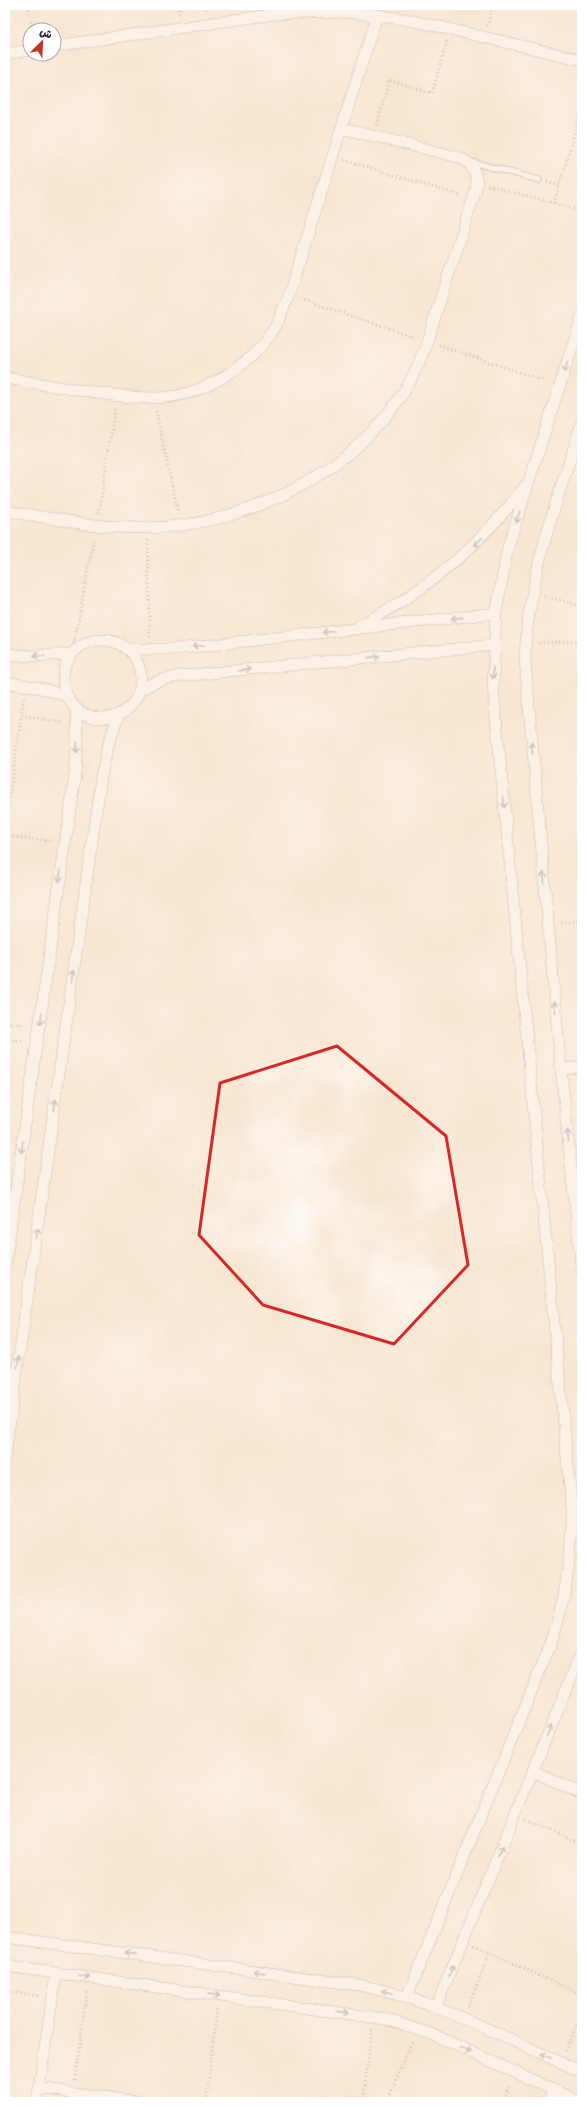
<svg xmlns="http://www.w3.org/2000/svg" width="587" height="2107" viewBox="0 0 587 2107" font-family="'Architects Daughter','Playpen Sans Arabic',sans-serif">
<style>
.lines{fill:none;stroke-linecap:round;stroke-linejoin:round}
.lane-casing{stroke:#8c8486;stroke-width:7}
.street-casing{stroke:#8c8486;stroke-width:12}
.path{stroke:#8c8486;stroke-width:2.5;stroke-dasharray:1 3;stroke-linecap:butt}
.lane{stroke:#fff;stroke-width:5.5}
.street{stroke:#fff;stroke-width:11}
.oneway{stroke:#9c9ca7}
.marked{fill:none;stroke:#d62828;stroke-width:3;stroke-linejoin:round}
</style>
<rect width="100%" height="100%" fill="#fff"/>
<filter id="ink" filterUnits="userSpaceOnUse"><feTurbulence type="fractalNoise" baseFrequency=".025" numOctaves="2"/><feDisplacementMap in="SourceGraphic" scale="8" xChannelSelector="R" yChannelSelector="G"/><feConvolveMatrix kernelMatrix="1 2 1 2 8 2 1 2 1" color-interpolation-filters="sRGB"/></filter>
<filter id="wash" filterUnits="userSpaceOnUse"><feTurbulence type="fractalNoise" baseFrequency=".012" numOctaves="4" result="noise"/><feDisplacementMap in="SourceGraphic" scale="16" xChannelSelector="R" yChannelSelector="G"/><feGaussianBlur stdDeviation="0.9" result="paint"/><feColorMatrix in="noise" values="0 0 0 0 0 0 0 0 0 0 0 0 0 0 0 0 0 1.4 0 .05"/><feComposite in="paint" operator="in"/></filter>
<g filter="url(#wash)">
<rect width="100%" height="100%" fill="#f7e6d1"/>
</g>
<g filter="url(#ink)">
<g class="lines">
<defs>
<path id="lane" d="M468,161L539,180
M581,1981L582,1978"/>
<path id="street" d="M54,46L275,14L343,12L377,15L414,21L582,60
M5,54L30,50
M5,378C51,385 106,397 152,398C199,399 250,367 274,329C280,319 284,306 289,295L377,15
M582,422C557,502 527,577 525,661L561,1069L582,1273
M5,511C52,518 101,529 148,528C243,525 341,479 397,402C421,370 431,328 443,291C451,267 459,244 466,220C470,208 476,195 477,182C475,169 470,162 458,157L341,128
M359,626C425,592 480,546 525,486
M63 679a39 39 0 1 1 78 0a39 39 0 1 1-78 0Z
M126,649H175L496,613
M5,654L31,656L72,654
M5,682L40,688L67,696
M139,690L158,681L180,676L493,645
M561,1069L582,1067
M5,1266L75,775L77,742L76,708
M5,1456L101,777L108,745L119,714
M533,1771L582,1794
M5,1937L358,1985C437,2000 509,2040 582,2072
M5,1966L385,2019L434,2035L580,2102
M407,1997L551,1643C566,1599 572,1556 572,1509L493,687L496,613L508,547L582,316
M436,2007L582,1651
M39,2088L139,2102
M37,2102L56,1973
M548,2102L554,2090"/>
</defs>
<!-- lane casing -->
<use href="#lane" class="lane-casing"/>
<!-- street casing -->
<use href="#street" class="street-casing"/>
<!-- path -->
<path class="path" d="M28,5L32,30
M179,5L180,16
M205,5L206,12
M487,26L493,5
M377,125L389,80L432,93L447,41
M344,160L462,196
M547,182L559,186
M488,185L582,211
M554,203L582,108
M301,299L415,337
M439,345L548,382
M156,411L178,513
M99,513L115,407
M148,540L150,637
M544,596L582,606
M74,643L94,537
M539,643L582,641
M22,715L64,723
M5,826L24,698
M5,836L53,841
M561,923L582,921
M5,1022L27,1025
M5,1039L25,1041
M526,1819L582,1844
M473,1945L582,1995
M5,1991L40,1996
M467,2008L490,1953
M565,2051L582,2013
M75,2080L87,1990
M206,2102L217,2007
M363,2102L372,2029
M386,2102L413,2040
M502,2102L510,2084"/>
<!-- lane -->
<use href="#lane" class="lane"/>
<!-- street -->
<use href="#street" class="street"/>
</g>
<!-- one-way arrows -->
<defs><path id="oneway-shaft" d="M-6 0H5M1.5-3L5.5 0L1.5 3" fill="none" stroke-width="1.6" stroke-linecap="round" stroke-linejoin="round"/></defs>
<g class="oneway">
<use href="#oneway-shaft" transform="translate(566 367) rotate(108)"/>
<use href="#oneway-shaft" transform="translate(518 517) rotate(108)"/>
<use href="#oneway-shaft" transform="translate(478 542) rotate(134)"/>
<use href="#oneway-shaft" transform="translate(457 618) rotate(174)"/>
<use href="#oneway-shaft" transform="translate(328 632) rotate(174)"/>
<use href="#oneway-shaft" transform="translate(198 646) rotate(174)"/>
<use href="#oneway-shaft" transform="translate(39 656) rotate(180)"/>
<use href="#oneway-shaft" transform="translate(374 657) rotate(-6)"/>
<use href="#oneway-shaft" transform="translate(245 670) rotate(-6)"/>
<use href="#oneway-shaft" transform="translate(493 673) rotate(90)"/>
<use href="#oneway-shaft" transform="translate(77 747) rotate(92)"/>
<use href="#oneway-shaft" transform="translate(532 748) rotate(-95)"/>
<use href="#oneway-shaft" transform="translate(504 802) rotate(84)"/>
<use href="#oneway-shaft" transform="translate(60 876) rotate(98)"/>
<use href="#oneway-shaft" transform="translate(544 878) rotate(-95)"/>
<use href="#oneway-shaft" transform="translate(73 976) rotate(-82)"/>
<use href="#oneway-shaft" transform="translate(555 1007) rotate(-95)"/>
<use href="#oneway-shaft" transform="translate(41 1019) rotate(98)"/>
<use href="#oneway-shaft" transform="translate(55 1105) rotate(-82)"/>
<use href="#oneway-shaft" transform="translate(568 1136) rotate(-96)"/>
<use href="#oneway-shaft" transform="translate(22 1147) rotate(98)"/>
<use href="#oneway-shaft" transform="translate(37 1234) rotate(-82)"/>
<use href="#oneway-shaft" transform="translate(18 1362) rotate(-82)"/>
<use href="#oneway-shaft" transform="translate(549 1731) rotate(-68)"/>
<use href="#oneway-shaft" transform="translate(500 1851) rotate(-68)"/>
<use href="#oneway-shaft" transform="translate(130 1954) rotate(-172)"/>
<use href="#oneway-shaft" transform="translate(451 1971) rotate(-68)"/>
<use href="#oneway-shaft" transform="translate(259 1972) rotate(-172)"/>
<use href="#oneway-shaft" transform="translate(85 1977) rotate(8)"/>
<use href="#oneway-shaft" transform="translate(387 1992) rotate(-166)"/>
<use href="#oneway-shaft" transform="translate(214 1995) rotate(8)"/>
<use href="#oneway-shaft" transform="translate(343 2012) rotate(8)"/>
<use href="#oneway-shaft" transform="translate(466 2050) rotate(24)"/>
<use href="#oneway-shaft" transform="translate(546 2056) rotate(-156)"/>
</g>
</g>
<!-- marked area -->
<path d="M0 0H587V2107H0ZM337,1046L446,1136L468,1265L394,1344L263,1305L199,1235L220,1083Z" fill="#f7e6d1" fill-opacity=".55" fill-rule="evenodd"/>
<path class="marked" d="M337,1046L446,1136L468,1265L394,1344L263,1305L199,1235L220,1083Z"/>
<!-- margin -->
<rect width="587" height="2107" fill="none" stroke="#fff" stroke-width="20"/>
<!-- north arrow -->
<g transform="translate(42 42) rotate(24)"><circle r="19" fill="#ffffff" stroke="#a7a7b1"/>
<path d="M0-3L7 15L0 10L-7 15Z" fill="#c8321e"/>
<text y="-6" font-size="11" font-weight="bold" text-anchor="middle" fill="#22223b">ش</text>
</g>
</svg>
